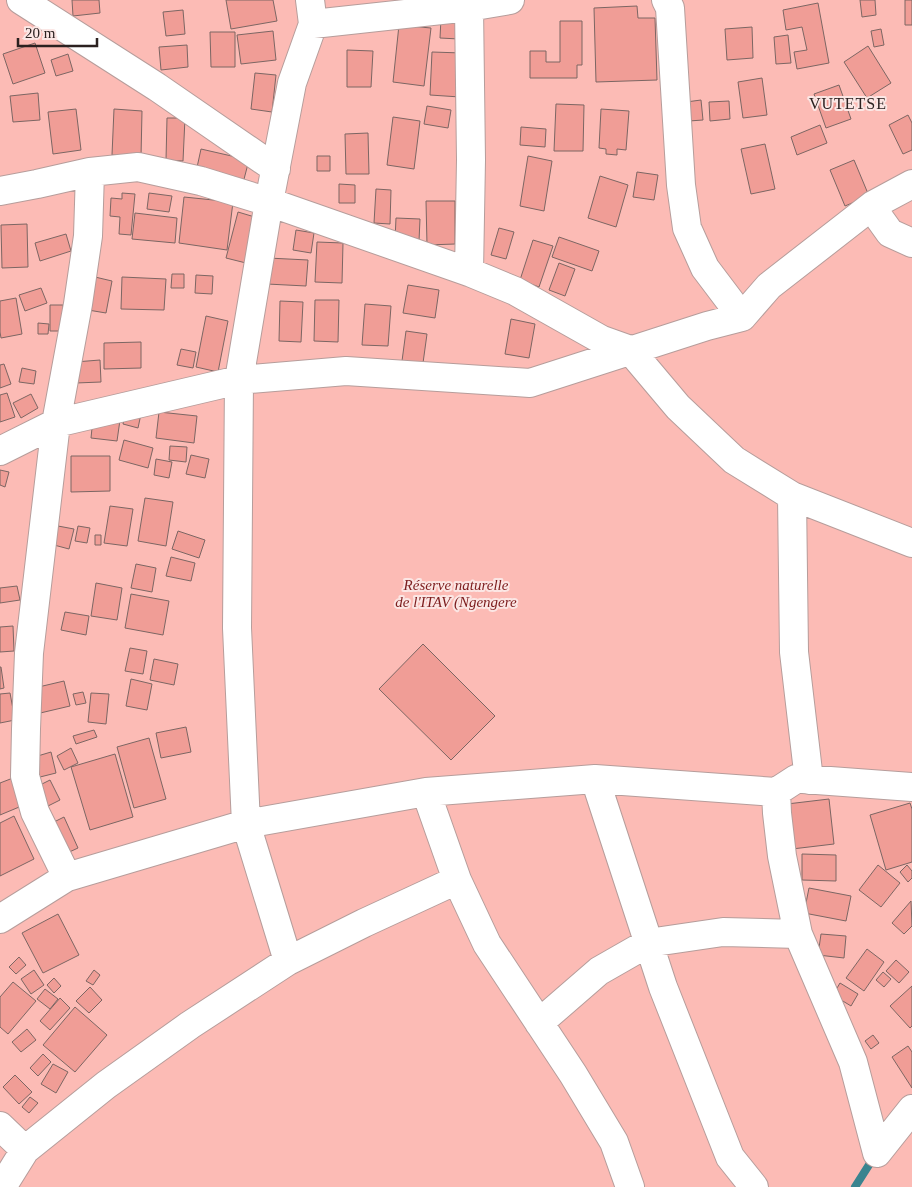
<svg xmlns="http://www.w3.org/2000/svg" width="912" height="1187" viewBox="0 0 912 1187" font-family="Georgia,serif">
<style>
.green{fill:#fcbbb5}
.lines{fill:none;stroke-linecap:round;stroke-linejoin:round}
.stream{stroke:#3a848f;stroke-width:8}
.building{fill:#f09d96;stroke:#7c6663}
.minor-casing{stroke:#b69d9b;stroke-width:30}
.minor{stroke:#fff;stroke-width:28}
.labels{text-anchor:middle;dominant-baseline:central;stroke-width:4;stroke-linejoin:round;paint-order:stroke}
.park-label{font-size:15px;font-style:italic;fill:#7c1c1d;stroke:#fbe6e4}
.neighbourhood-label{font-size:16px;letter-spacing:1px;fill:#2b2120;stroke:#fbe6e4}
</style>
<rect width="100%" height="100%" fill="#f2d8d5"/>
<!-- green -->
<path class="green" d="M0,0H912V1187H0Z"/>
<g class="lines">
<!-- stream -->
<path class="stream" d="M855,1187L874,1157"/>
</g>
<!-- building -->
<path class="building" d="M72,0H99L100,13L73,16Z
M226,0H273L277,21L231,29Z
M860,0H875L876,15L862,17Z
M905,0H912V25H905Z
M818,3L829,63L797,69L794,52L807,50L802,27L786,30L783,10Z
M637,6L638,18H655L657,80L596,82L594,8Z
M183,10L185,34L166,36L163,12Z
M441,18L461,20L459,39L440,38Z
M560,21H582V65H577V78H530V51H546V62H560Z
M399,25L431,28L424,86L393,82Z
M752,27L753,58L727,60L725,29Z
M881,29L884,45L874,47L871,31Z
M273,31L276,60L241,64L237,35Z
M210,32H235V67H211Z
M788,35L791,63L776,64L774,37Z
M35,43L45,73L13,84L3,54Z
M187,45L188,67L161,70L159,47Z
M868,46L891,83L867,98L844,62Z
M347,50L373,51L371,87H347Z
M432,52L462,53L460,97L430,95Z
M68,54L73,71L56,76L51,60Z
M255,73L276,75L272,112L251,109Z
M762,78L767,115L743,118L738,82Z
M839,85L851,119L826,128L814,94Z
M38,93L40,120L13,122L10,96Z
M701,100L703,120L689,121L686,102Z
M729,101L730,119L710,121L709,102Z
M556,104L584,105L583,151H554Z
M427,106L451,110L448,128L424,124Z
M76,109L81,150L53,154L48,112Z
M114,109L142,111L141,157L112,155Z
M601,109L629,111L626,150L617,149V155L606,154V149L599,148Z
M908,115L912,123V150L903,154L889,125Z
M393,117L420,121L414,169L387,165Z
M167,118H185L183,161L166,160Z
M820,125L827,143L797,155L791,137Z
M521,127L546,129L545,147L520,145Z
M368,133L369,174H346L345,134Z
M765,144L775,189L751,194L741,149Z
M201,149L249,160L243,183L196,172Z
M317,156H330V171H317Z
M528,156L552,161L544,211L520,206Z
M854,160L869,196L845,206L830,170Z
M637,172L658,175L654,200L633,197Z
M600,176L628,185L616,227L588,218Z
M339,184L355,185V203H339Z
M376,189L391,190L390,224L374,223Z
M122,193L135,194L131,235L119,234L120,217L110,216L111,198L122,199Z
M149,193L172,196L169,212L147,209Z
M184,197L233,202L227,250L179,243Z
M426,201H455V244L427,245Z
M238,212L258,218L246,263L226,258Z
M135,213L177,218L175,243L132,239Z
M396,218L420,219L419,241L395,240Z
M27,224L28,267L2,268L1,225Z
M499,228L514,232L506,259L491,255Z
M296,230L314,233L311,253L293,250Z
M66,234L71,251L40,261L35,243Z
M559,237L599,251L592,271L552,257Z
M533,240L553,246L539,287L520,280Z
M317,242L343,243L342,283L315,282Z
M268,258L308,260L306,286L267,284Z
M559,263L575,269L565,296L549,290Z
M172,274H184V288H171Z
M196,275L213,276L212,294L195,293Z
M95,277L112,281L106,313L88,310Z
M122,277L166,279L164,310L121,309Z
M408,285L439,290L435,318L403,313Z
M41,288L47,303L25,311L19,295Z
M16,298L22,334L1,338L0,332V301Z
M315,300H339L338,342L314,341Z
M280,301L303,302L301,342L279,341Z
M365,304L391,306L388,346L362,345Z
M50,305H63L64,331H50Z
M206,316L228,321L218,372L196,367Z
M511,319L535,324L529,358L505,354Z
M38,323L49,324L48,334H38Z
M406,331L427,334L423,363L402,361Z
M141,342V368L104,369V343Z
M181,349L196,352L193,368L177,365Z
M100,360L101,382L76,383L75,362Z
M4,364L11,384L0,388V365Z
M22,368L36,371L34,384L19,382Z
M7,393L15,417L0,422V395Z
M31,394L38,408L21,418L13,403Z
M126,410L141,414L138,428L123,424Z
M159,412L197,416L194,443L156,438Z
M93,418L120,420L117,441L91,438Z
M124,440L153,448L148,468L119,460Z
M170,446L187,447L186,462L169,460Z
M191,455L209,459L205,478L186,474Z
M71,456H110V491L71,492Z
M156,459L172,462L169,478L154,475Z
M0,470L9,472L5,487L0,485Z
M145,498L173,502L166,546L138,541Z
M110,506L133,509L127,546L104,543Z
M58,526L74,529L69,549L54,545Z
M78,526L90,528L87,543L75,541Z
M178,531L205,540L199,558L172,549Z
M95,535H101V545H95Z
M171,557L195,563L191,581L166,576Z
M136,564L156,568L152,592L131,588Z
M96,583L122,588L117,620L91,616Z
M17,586L20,600L0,603V588Z
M131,594L169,601L163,635L125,628Z
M65,612L89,616L86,635L61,630Z
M13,626L14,651L0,652V627Z
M423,644L495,716L451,760L379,689Z
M130,648L147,651L143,674L125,671Z
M154,659L178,664L174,685L150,680Z
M0,667H1L4,688L0,689Z
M131,679L152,684L147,710L126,706Z
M64,681L70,706L36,714L30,689Z
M83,692L86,703L76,705L73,694Z
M10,693L15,720L0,723V694Z
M91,693L109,694L106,724L88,722Z
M186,727L191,752L161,758L156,733Z
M94,730L97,737L76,744L73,736Z
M149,738L166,799L134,808L117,747Z
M71,748L78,763L64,770L57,756Z
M51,752L56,773L36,778L31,758Z
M115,754L133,817L90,830L71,767Z
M13,778L24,805L0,815V783Z
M50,780L60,800L44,808L34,788Z
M829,799L834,844L792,849L787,804Z
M910,803L912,809V862L886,870L870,815Z
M14,816L34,859L0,876V823Z
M64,817L78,848L65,854L52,823Z
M802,854L836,855V881L802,880Z
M878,865L900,883L881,907L859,890Z
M907,865L912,871V878L908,882L900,872Z
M809,888L851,896L846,921L804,913Z
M911,901L912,926L904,934L892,923Z
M58,914L79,955L43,973L22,933Z
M821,934L846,936L844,958L818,955Z
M867,949L884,962L864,991L846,978Z
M19,957L26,965L16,974L9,967Z
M896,960L909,972L899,983L886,971Z
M34,970L44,985L31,994L21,979Z
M94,970L100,975L93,985L86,981Z
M883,972L891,979L884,987L876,980Z
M54,978L61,986L54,993L47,985Z
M13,982L36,1001L8,1034L0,1027V997Z
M840,983L858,994L851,1006L833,995Z
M912,986V1026L910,1028L890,1006Z
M90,987L102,1000L89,1013L76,1001Z
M45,989L58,999L50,1009L37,999Z
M60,998L70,1008L50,1030L40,1021Z
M75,1007L107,1035L75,1072L43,1045Z
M27,1029L36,1040L21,1052L12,1042Z
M873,1035L879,1043L871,1049L865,1041Z
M908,1046L912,1052V1088L892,1057Z
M43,1054L51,1062L38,1076L30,1068Z
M53,1064L68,1072L56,1093L41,1084Z
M15,1075L32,1092L19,1104L3,1087Z
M30,1097L38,1103L29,1113L22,1107Z"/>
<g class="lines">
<defs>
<path id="minor" d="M21,0L157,87L276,169
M666,0L670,8L681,185L687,228L705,268L742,317
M313,24L469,7L510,0
M0,191L37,184L90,172L138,167L201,181L269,202L469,272L515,291L602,340L630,350L678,407L734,460L792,496L912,543
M873,205L880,219L890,233L912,243
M469,272L471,160L469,7
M0,451L56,423L239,380L346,371L530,383L707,326L742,317L769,286L873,205L912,184
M792,496L794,652L809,780
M595,779L663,987L730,1157L754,1187
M426,792L457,880L487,944L573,1074L614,1142L630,1187
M776,792L777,813L782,856L798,934L853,1062L877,1153
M67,877L35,812L25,776L26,729L29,653L56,423L78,304L88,236L90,172
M0,919L67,877L246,824L426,792L595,779L776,792L796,779H803L912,787
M288,961L246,824L237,628L239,380L269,202L292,83L313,24L310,0
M539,1023L599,971L648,943L723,932L798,934
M0,1126L25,1150
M877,1153L912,1109
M2,1187L25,1150L106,1085L190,1025L288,961L364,923L457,880"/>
</defs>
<!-- minor casing -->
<use href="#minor" class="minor-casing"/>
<!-- minor -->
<use href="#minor" class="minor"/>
</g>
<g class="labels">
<!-- park labels -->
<g class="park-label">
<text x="456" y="585">Réserve naturelle<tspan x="456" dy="17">de l'ITAV (Ngengere</tspan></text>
</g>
<!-- neighbourhood labels -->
<g class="neighbourhood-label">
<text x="848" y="103">VUTETSE</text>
</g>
</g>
<!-- scale -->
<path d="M18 38v8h79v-8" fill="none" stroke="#2b2120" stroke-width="2.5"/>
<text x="25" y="38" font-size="15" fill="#2b2120" stroke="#fbe6e4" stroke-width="4" paint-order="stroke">20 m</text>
</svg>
